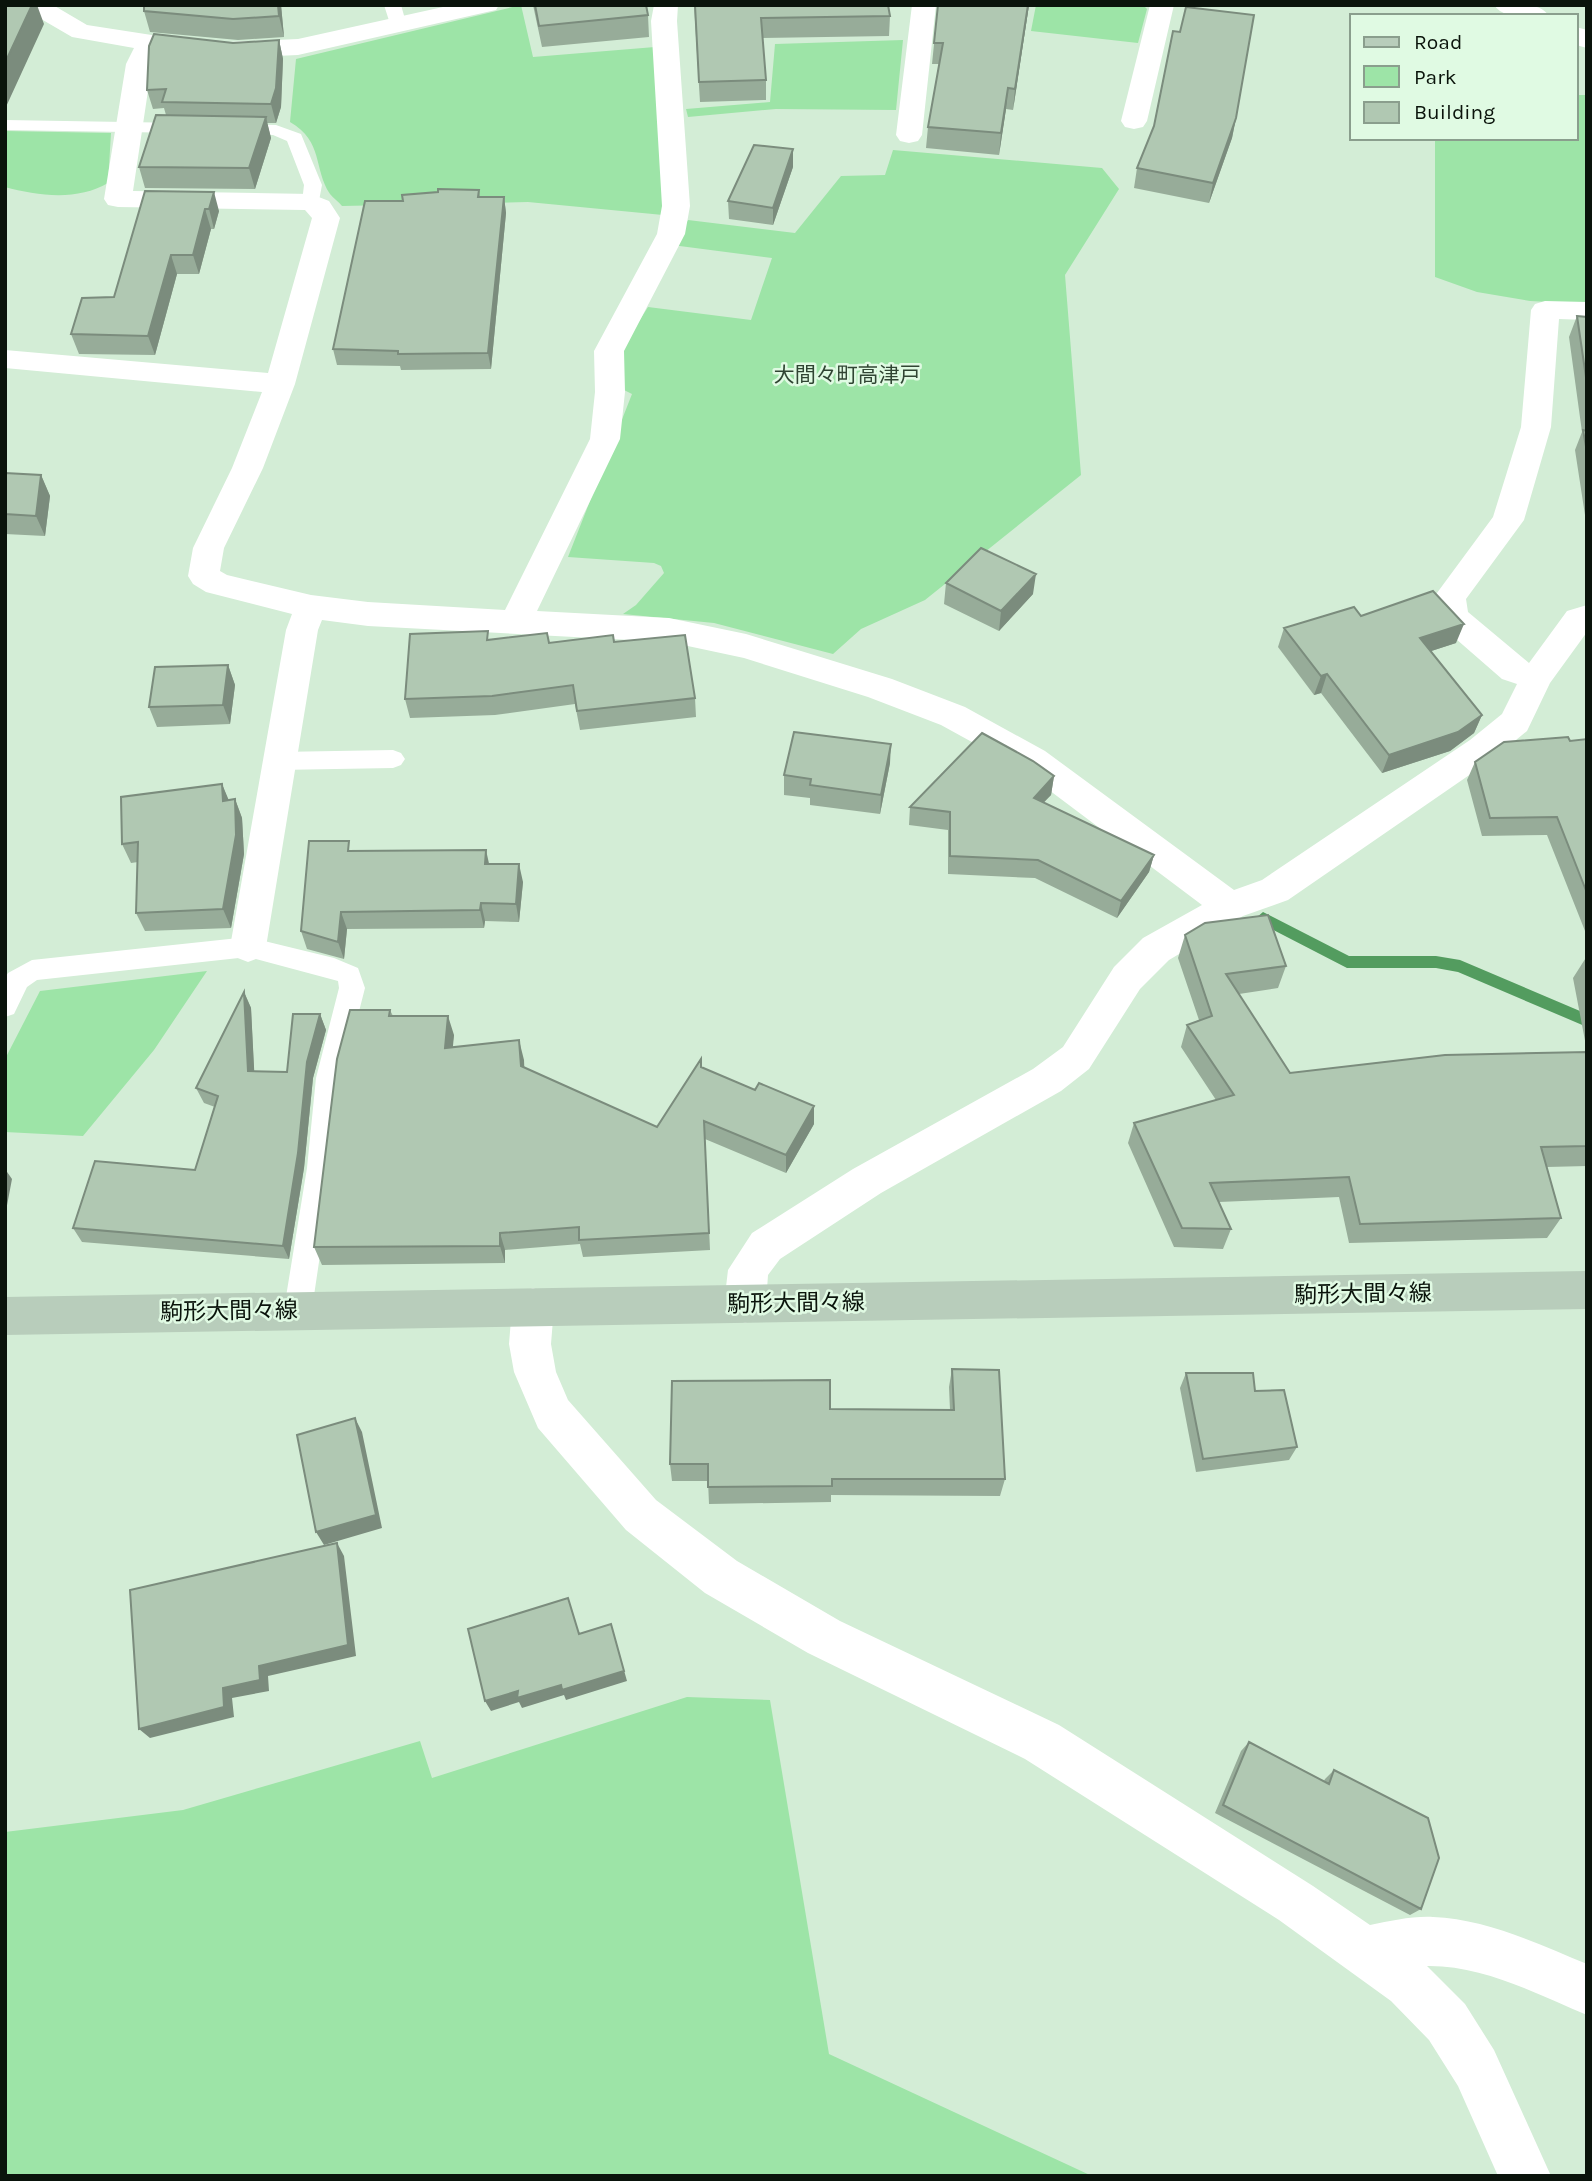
<svg xmlns="http://www.w3.org/2000/svg" width="1592" height="2181" viewBox="0 0 1592 2181" font-family="Karla,'Noto Sans JP',sans-serif">
<style>
.green{fill:#9de4a7}
.lines{fill:none;stroke-linecap:round;stroke-linejoin:round}
.stream{fill:#539c5f;fill-rule:evenodd}
.service{fill:#fff;fill-rule:evenodd}
.minor{fill:#fff;fill-rule:evenodd}
.secondary{fill:#b8cdbb;fill-rule:evenodd}
.wall{fill:#97ac99}
.shaded-wall{fill:#7b8c7d}
.building{fill:#b0c8b2;stroke:#7b8c7d;stroke-width:2}
.labels{text-anchor:middle;dominant-baseline:central;stroke-width:5;stroke-linejoin:round;paint-order:stroke}
.far-quarter-label{font-size:21px;fill:#304533;stroke:#e0fae3}
.street-label{font-size:23px;fill:#0a130b;stroke:#e0fae3}
</style>
<rect width="100%" height="100%" fill="#d3edd6"/>
<!-- green -->
<path class="green" d="M521,5L533,57L655,47L663,215L528,202L342,206C339,202 333,198 330,194C313,168 324,142 290,122L296,59Z
M1036,5H1143L1147,9L1138,43L1031,31Z
M903,40L896,110L776,109L688,117L686,109L770,102L775,44Z
M1576,95H1587V304L1530,301L1477,292L1435,277V138H1576Z
M5,131L111,133L108,183C78,201 38,196 5,187Z
M893,150L1102,168L1119,189L1065,275L1081,475L925,600L861,629L833,654L714,623L623,614L636,605L664,573L661,566L654,563L568,557L632,394L622,389L617,356L648,307L751,320L772,258L672,245L688,220L795,233L841,176L885,175Z
M207,971L154,1050L83,1136L5,1132V1059L40,991Z
M687,1697L770,1700L829,2054L1092,2176H5V1832L183,1810L420,1741L432,1778Z"/>
<g class="lines">
<!-- stream -->
<path class="stream" d="M1263,912L1349,956H1436L1460,960L1587,1014V1027L1458,972L1436,968H1347L1258,922L1256,918Z"/>
<!-- service -->
<path class="service" d="M384,5H401L407,26L404,30H392Z
M5,120L185,123L194,128L185,133L5,130Z
M234,124L276,125L301,134L322,185L318,206H304L302,202L304,185L287,141L273,135L228,133L225,129Z
M393,750L401,753L405,759L401,765L393,768L278,770L270,767L266,761L270,755L278,752Z
M248,937L334,958L358,968L365,988L342,1078L333,1168L312,1309L308,1318L298,1322L288,1318L284,1309L307,1168L316,1078L339,988L338,981L248,957L37,980L27,987L14,1014L5,1017V978L8,973L32,960Z"/>
<!-- minor -->
<path class="minor" d="M5,5H53L87,25L171,38L180,41L184,46L180,51L171,54L158,52L152,64L133,191L311,194L329,201L340,218L295,384L263,468L224,548L220,571L227,575L311,595L368,602L505,610L590,439L595,392L594,351L657,234L662,206L651,21L654,5H678L677,21L690,206L685,234L624,351L625,392L620,439L537,611L669,618L746,634L892,679L965,707L1045,751L1234,890L1262,880L1470,740L1502,714L1517,684L1502,679L1440,625L1436,617L1434,597L1493,517L1521,427L1531,310L1535,304L1545,301L1587,302V320L1559,319L1551,427L1524,520L1466,599L1468,612L1529,663L1567,611L1587,605V632L1550,683L1527,731L1494,758L1288,900L1243,916L1169,960L1140,989L1089,1069L1061,1091L881,1193L780,1259L768,1275L766,1304L760,1317L745,1323L730,1317L724,1304L728,1270L752,1233L853,1169L1033,1069L1063,1047L1114,967L1143,938L1202,905L1021,769L941,725L868,697L744,658L669,642L368,626L322,620L318,630L266,947L261,957L248,962L235,957L230,947L286,630L292,614L206,592L193,584L188,576L193,548L232,468L262,392L5,368V350L268,373L312,218L305,210L118,207L108,205L104,199L126,64L134,48L72,37L36,16H5Z
M452,5H499L496,10L487,12L298,55L228,58L219,55L215,50L219,45L228,42L298,39Z
M912,5H936L922,135L918,141L909,143L900,141L896,135Z
M1150,5H1174L1147,121L1143,127L1134,129L1125,127L1121,121Z
M1494,5C1510,5 1539,0 1549,16C1533,16 1505,21 1494,5Z
M1576,27L1587,30V48L1576,45Z
M533,1288L548,1294L554,1307L551,1344L556,1372L568,1400L656,1500L737,1561L840,1621L1059,1725L1313,1886L1370,1925C1391,1921 1412,1916 1433,1917C1486,1919 1539,1944 1587,1964V2015C1537,1994 1483,1965 1427,1966L1465,2004L1494,2050L1551,2176H1498L1458,2086L1429,2040L1391,2001L1279,1920L1025,1759L808,1653L705,1593L626,1530L538,1428L514,1372L509,1344L512,1307L518,1294Z"/>
<!-- secondary -->
<path class="secondary" d="M1587,1271V1309L5,1335V1297Z"/>
</g>
<!-- wall -->
<path class="wall" d="M281,5L284,37L238,40L150,32L144,11Z
M533,5H646L648,15L649,37L542,47Z
M694,5L890,16L889,36L762,38L766,80V100L700,102Z
M938,5H1029L1013,110L1006,109L999,155L926,148L928,127L939,64H932Z
M1180,32L1236,118L1232,138L1209,203L1134,188L1137,168L1154,126Z
M279,40L283,59L281,107L276,123H267L271,138L255,189L145,188L139,167L166,115L164,108L153,109L147,90L233,43Z
M793,167L773,225L729,219L728,201Z
M479,190L480,197H504L506,213L491,369L401,370L400,366L337,365L333,349L403,201Z
M145,191L219,211L214,229H211L199,274H177L155,355L79,354L71,334L114,297Z
M1577,316L1587,317V528L1575,450L1582,432L1569,337Z
M5,473L41,475L50,496L45,536L5,534Z
M946,583L1033,594L999,631L944,604Z
M1361,616L1456,643L1431,651L1482,715L1474,733L1450,751L1382,773L1321,693L1314,695L1278,647L1284,628Z
M489,640L549,643L614,642L695,698L696,717L580,730L575,704L495,715L410,718L405,699Z
M228,665L235,685L230,724L157,727L149,707Z
M1587,739V936L1547,835L1482,836L1467,780L1475,762L1570,741Z
M890,763L880,814L810,805V798L784,795V775Z
M1054,776L1051,795L1043,802L1154,855L1149,872L1117,918L1035,878L948,874V830L909,825L910,807Z
M222,784L228,800L235,799L242,818L244,854L231,928L145,931L136,913L138,862L131,863L122,844Z
M352,851L489,864L523,882L519,922L485,921L484,928L347,929L344,959L307,949L301,931Z
M1185,935L1286,966L1278,988L1239,994L1290,1073L1587,1052V1166L1547,1167L1561,1218L1547,1238L1349,1243L1339,1197L1219,1202L1231,1229L1223,1249L1174,1247L1128,1143L1134,1123L1216,1100L1181,1047L1187,1025L1199,1020L1178,958Z
M1587,956V1051L1573,978Z
M244,992L251,1008L254,1071L287,1072L320,1014L326,1030L313,1078L304,1168L289,1259L82,1242L73,1228L195,1170L215,1107L204,1103L196,1088Z
M390,1010L393,1016L454,1035L452,1047L524,1060V1067L657,1127L701,1067L814,1124L786,1173L705,1139L710,1250L583,1257L580,1244L505,1250V1263L322,1265L314,1247Z
M952,1369L1005,1479L1000,1496L831,1495V1502L709,1504L708,1481H672L670,1464L830,1409L950,1410L949,1387Z
M1186,1373L1255,1391L1297,1447L1289,1460L1196,1472L1180,1388Z
M1249,1742L1324,1781L1325,1779L1334,1770L1421,1909L1410,1915L1215,1813L1241,1751Z"/>
<!-- shaded-wall -->
<path class="shaded-wall" d="M32,5H37L44,24L5,109V63Z
M278,5H281L284,37L279,16Z
M1028,5H1029L1013,110L1015,89Z
M279,40L283,59L281,107L276,123L271,104Z
M1008,88L1006,109L999,155L1001,133Z
M266,117L271,138L255,189L249,168Z
M1236,118L1232,138L1209,203L1213,183Z
M793,149V167L773,225V208Z
M214,192L219,211L214,229L209,209Z
M504,197L506,213L491,369L488,353Z
M205,209L211,229L199,274L193,255Z
M171,255L177,274L155,355L148,336Z
M41,475L50,496L45,536L36,516Z
M1036,574L1033,594L999,631L1001,611Z
M1464,624L1456,643L1413,657L1420,638Z
M228,665L235,685L230,724L223,705Z
M1327,674L1321,693L1314,695L1321,676Z
M1482,715L1474,733L1450,751L1382,773L1389,755Z
M891,744L890,763L880,814L881,795Z
M1054,776L1051,795L1031,816L1034,798Z
M222,784L230,803L223,801Z
M235,799L242,818L244,854L231,928L223,909Z
M486,850L490,868L485,864Z
M1154,855L1149,872L1117,918L1121,901Z
M519,864L523,882L519,922L516,904Z
M481,903L485,921L484,928L480,910Z
M341,912L347,929L344,959L338,942Z
M244,992L251,1008L255,1086L248,1071Z
M320,1014L326,1030L313,1078L304,1168L289,1259L283,1246L307,1062Z
M448,1016L454,1035L451,1067L445,1048Z
M519,1040L524,1060L525,1085L521,1066Z
M814,1106V1124L786,1173V1155Z
M5,1169L12,1179L5,1216Z
M500,1233L505,1250V1263L500,1246Z
M355,1418L362,1432L382,1528L324,1545L316,1532Z
M337,1543L344,1556L356,1656L268,1676L269,1691L232,1698L234,1717L150,1738L139,1729L223,1688L259,1666Z
M611,1624L627,1681L566,1700L564,1695L522,1708L519,1702L491,1711L485,1701L518,1691Z"/>
<!-- building -->
<path class="building" d="M5,5H32L5,63Z
M144,5H278L279,16L233,19L144,11Z
M535,5H646L648,15L539,26Z
M695,5H888L890,16L761,18L766,80L699,82Z
M938,5H1028L1015,89L1008,88L1001,133L928,127L943,43H934Z
M1186,7L1254,15L1236,118L1213,183L1137,168L1154,126L1173,31L1180,32Z
M154,34L233,43L279,40L276,88L271,104L162,102L166,89L147,90L149,46Z
M156,115L266,117L249,168L139,167Z
M754,145L793,149L773,208L728,201Z
M438,189L479,190L478,197H504L488,353L398,354V351L333,349L365,201H403L402,195L438,192Z
M145,191L214,192L209,209H205L193,255H171L148,336L71,334L82,298L114,297Z
M1577,316L1587,317V384Z
M1583,430L1587,431V452Z
M5,473L41,475L36,516L5,514Z
M981,548L1036,574L1001,611L946,583Z
M1433,591L1464,624L1420,638L1482,715L1458,732L1389,755L1327,674L1321,676L1284,628L1354,607L1361,616Z
M488,631L487,640L547,633L549,643L613,635L614,642L685,635L695,698L577,711L573,685L492,696L405,699L410,634Z
M228,665L223,705L149,707L155,667Z
M794,732L891,744L881,795L810,785L811,779L784,775Z
M982,733L1033,761L1054,776L1034,798L1154,855L1121,901L1038,860L950,856V812L910,807Z
M1568,737L1570,741L1587,739V893L1557,817L1490,818L1475,762L1504,742Z
M222,784L223,801L235,799L236,835L223,909L136,913L138,842L122,844L121,797Z
M309,841H349L348,851L486,850L485,864H519L516,904L481,903L480,910L341,912L338,942L301,931Z
M1268,915L1286,966L1226,974L1290,1073L1445,1055L1587,1052V1146L1541,1147L1561,1218L1360,1224L1349,1177L1210,1183L1231,1229L1182,1228L1134,1123L1234,1095L1187,1025L1212,1016L1185,935L1205,923Z
M244,992L248,1071L287,1072L293,1014H320L307,1062L298,1153L283,1246L73,1228L95,1161L195,1170L218,1096L196,1088Z
M350,1010H390L389,1016H448L445,1048L519,1040L521,1066L657,1127L701,1059V1067L755,1090L759,1083L814,1106L786,1155L704,1121L709,1233L579,1240V1227L500,1233V1246L314,1247L337,1059Z
M952,1369L999,1370L1005,1479H832V1486L708,1487V1464H670L672,1381L830,1380V1409L954,1410Z
M1186,1373H1253L1255,1391L1284,1390L1297,1447L1203,1459Z
M355,1418L376,1515L316,1532L297,1435Z
M337,1543L348,1645L259,1666L260,1680L223,1688L224,1707L139,1729L130,1590Z
M568,1598L579,1634L611,1624L624,1671L562,1690L561,1685L517,1698L518,1691L485,1701L468,1629Z
M1249,1742L1329,1784L1334,1770L1428,1818L1439,1858L1421,1909L1223,1805Z"/>
<g class="labels">
<!-- far-quarter labels -->
<g class="far-quarter-label">
<text x="847" y="375">大間々町高津戸</text>
</g>
<!-- street labels -->
<g class="street-label">
<text transform="translate(1363 1294) rotate(-1)">駒形大間々線</text>
<text transform="translate(796 1303) rotate(-1)">駒形大間々線</text>
<text transform="translate(229 1311) rotate(-1)">駒形大間々線</text>
</g>
</g>
<!-- border -->
<rect width="1592" height="2181" fill="none" stroke="#0a130b" stroke-width="14"/>
<!-- legend -->
<rect x="1350" y="14" width="228" height="126" fill="#e0fae3" stroke="#8a9e8d" stroke-width="2"/>
<rect x="1364" y="37" width="35" height="10" fill="#b8cdbb" stroke="#8a9e8d" stroke-width="2"/>
<text x="1414" y="49" font-size="21" fill="#0a130b">Road</text>
<rect x="1364" y="66" width="35" height="21" fill="#9de4a7" stroke="#8a9e8d" stroke-width="2"/>
<text x="1414" y="84" font-size="21" fill="#0a130b">Park</text>
<rect x="1364" y="102" width="35" height="21" fill="#b0c8b2" stroke="#8a9e8d" stroke-width="2"/>
<text x="1414" y="119" font-size="21" fill="#0a130b">Building</text>
</svg>
